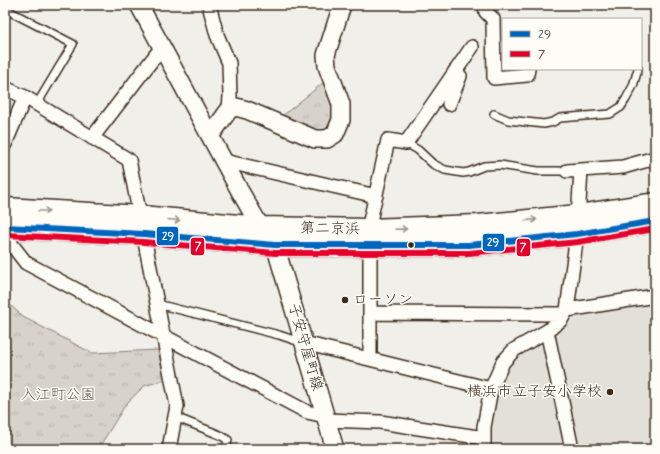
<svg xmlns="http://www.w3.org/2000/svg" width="660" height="454" viewBox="0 0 660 454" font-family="Mynerve,'Klee One',sans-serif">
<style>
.built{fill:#e3e0da}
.grass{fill:url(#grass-tufts);stroke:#897e75}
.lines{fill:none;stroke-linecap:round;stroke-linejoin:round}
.service-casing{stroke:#3b2a1e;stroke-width:10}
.minor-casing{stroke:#3b2a1e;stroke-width:16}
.tertiary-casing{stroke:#3b2a1e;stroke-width:20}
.trunk-casing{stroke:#3b2a1e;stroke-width:25}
.service{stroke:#fdfcf7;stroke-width:7}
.minor{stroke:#fdfcf7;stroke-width:13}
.tertiary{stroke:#fdfcf7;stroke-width:17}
.trunk{stroke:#fdfcf7;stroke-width:22}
.bus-1-casing{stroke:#fdfcf7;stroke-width:9}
.bus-2-casing{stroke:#fdfcf7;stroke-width:9}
.bus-1{stroke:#0065bd;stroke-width:6}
.bus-2{stroke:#e4002b;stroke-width:6}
.oneway{stroke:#9c938a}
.bus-dot{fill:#3b2a1e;stroke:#fdfcf7;stroke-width:1.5}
.labels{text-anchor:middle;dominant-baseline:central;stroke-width:3;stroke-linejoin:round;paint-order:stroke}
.street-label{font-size:15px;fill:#3b2a1e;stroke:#fdfcf7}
.poi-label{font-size:15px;fill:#3b2a1e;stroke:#fdfcf7;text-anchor:start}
.park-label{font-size:15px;fill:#62544a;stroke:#fdfcf7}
.line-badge{stroke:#fdfcf7;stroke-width:1.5}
.badge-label{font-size:11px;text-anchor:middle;font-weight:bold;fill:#fff}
</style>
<defs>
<pattern id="grass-tufts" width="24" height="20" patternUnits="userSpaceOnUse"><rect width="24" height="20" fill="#d7d2cc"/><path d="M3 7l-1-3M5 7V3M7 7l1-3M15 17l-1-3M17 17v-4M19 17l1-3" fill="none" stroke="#b9b4af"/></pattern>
</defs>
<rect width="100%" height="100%" fill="#f1efea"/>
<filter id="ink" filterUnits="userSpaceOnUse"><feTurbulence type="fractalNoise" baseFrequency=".025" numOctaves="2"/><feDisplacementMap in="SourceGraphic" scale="8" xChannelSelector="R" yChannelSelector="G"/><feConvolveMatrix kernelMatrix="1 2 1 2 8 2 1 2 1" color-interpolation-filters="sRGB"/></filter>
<g filter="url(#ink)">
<!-- built -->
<path class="built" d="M655,301V449H577L552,334L582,314Z
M535,344L542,347L564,449H488L490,406L508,361Z"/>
<!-- grass -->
<path class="grass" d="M324,82L333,101L335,119C333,122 331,125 329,127C317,138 293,122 281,117Z
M5,300L23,317L92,353L158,350L165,380L144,386L126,404L98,449H5Z"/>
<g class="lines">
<defs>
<path id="service" d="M5,9L73,44L37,104
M494,114L508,120L544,124L553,122L560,118L610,114L621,107L626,99L633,86L638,69
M406,143L418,150L433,164L445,170L463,173L469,172L484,166L500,165L538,171H567
M157,304L279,335L303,343
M175,417L220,435L228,440L226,449"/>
<path id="minor" d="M209,5L217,35L229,63L230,96L229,110
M485,5L486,12L493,19L494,78L527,75L528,69
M5,88L25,97L129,160L177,406L169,449
M449,104L460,76L455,71
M92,138L162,47
M5,144L25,97
M224,161L376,196
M567,171L623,167L655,158
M368,230L388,140L406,143L472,47
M5,232L12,245L26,263L307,412L325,416
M567,310L655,296
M370,313L564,314
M547,331L572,449
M304,343L491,389
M370,359V245
M326,420L380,422L484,438
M484,449V427L491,389L503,362L514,350L547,331L561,320L567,310L577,234L581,171"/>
<path id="tertiary" d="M139,5L241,193L261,228L275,245L335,449
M210,136L229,110L236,107L247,110L315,139H327L335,134L341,120V104L327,66L326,55L342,5"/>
<path id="trunk" d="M5,209L141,217L261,228L368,230L478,226L578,216L655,204
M5,227L144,234L275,245H469L577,234L655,221"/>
</defs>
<!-- service casing -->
<use href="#service" class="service-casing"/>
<!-- minor casing -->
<use href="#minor" class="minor-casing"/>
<!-- tertiary casing -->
<use href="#tertiary" class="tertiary-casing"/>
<!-- trunk casing -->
<use href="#trunk" class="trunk-casing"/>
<!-- service -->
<use href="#service" class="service"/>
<!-- minor -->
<use href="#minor" class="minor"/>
<!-- tertiary -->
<use href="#tertiary" class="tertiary"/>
<!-- trunk -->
<use href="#trunk" class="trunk"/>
<defs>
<path id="bus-1" d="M5,227L144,234L275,245H469L577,234L655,221"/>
<path id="bus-2" d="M5,235L143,242L275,253H469L578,242L655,229"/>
</defs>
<!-- bus-1 casing -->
<use href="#bus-1" class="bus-1-casing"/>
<!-- bus-2 casing -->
<use href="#bus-2" class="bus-2-casing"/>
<!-- bus-1 -->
<use href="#bus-1" class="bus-1"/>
<!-- bus-2 -->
<use href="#bus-2" class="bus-2"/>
</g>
<!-- one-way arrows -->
<defs><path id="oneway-shaft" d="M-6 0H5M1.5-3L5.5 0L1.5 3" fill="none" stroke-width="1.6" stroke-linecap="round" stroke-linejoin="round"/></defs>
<g class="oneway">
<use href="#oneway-shaft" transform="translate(44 211) rotate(3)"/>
<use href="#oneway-shaft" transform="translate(174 220) rotate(5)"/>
<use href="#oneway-shaft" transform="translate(531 220) rotate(-6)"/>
<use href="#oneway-shaft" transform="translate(401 229) rotate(-2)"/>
</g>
</g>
<!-- markers -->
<g class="bus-dot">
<circle cx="411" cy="245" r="3.5"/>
<circle cx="345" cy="300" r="4"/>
<circle cx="610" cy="392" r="4"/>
</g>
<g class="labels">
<!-- street labels -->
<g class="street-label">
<text transform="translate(330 229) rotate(1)">第二京浜</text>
<text transform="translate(305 347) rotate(74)">子安守屋町線</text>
</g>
<!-- poi labels -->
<g class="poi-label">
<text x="353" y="300">ローソン</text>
<text x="602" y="392" text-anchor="end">横浜市立子安小学校</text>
</g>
<!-- park labels -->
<g class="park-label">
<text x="58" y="395">入江町公園</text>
</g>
</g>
<g class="line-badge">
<rect x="156" y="226" width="23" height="20" rx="4" fill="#0065bd"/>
<rect x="482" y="233" width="23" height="19" rx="4" fill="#0065bd"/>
<rect x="190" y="237" width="15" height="19" rx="4" fill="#e4002b"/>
<rect x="516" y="238" width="15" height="19" rx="4" fill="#e4002b"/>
</g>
<g class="badge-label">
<text x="168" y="240">29</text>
<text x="493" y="246">29</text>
<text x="198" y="250">7</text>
<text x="523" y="251">7</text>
</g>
<!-- margin -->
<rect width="660" height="454" fill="none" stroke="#fdfcf7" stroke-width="20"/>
<rect x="10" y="10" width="640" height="434" fill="none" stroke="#3b2a1e" stroke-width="1.5" filter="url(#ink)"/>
<!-- legend -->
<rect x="502" y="18" width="140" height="52" fill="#fdfcf7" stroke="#afa8a0"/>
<rect x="510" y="31" width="20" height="6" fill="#0065bd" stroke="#afa8a0"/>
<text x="538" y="38" font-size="12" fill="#3b2a1e">29</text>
<rect x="510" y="51" width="20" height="6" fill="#e4002b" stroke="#afa8a0"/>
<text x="538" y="58" font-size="12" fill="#3b2a1e">7</text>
</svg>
